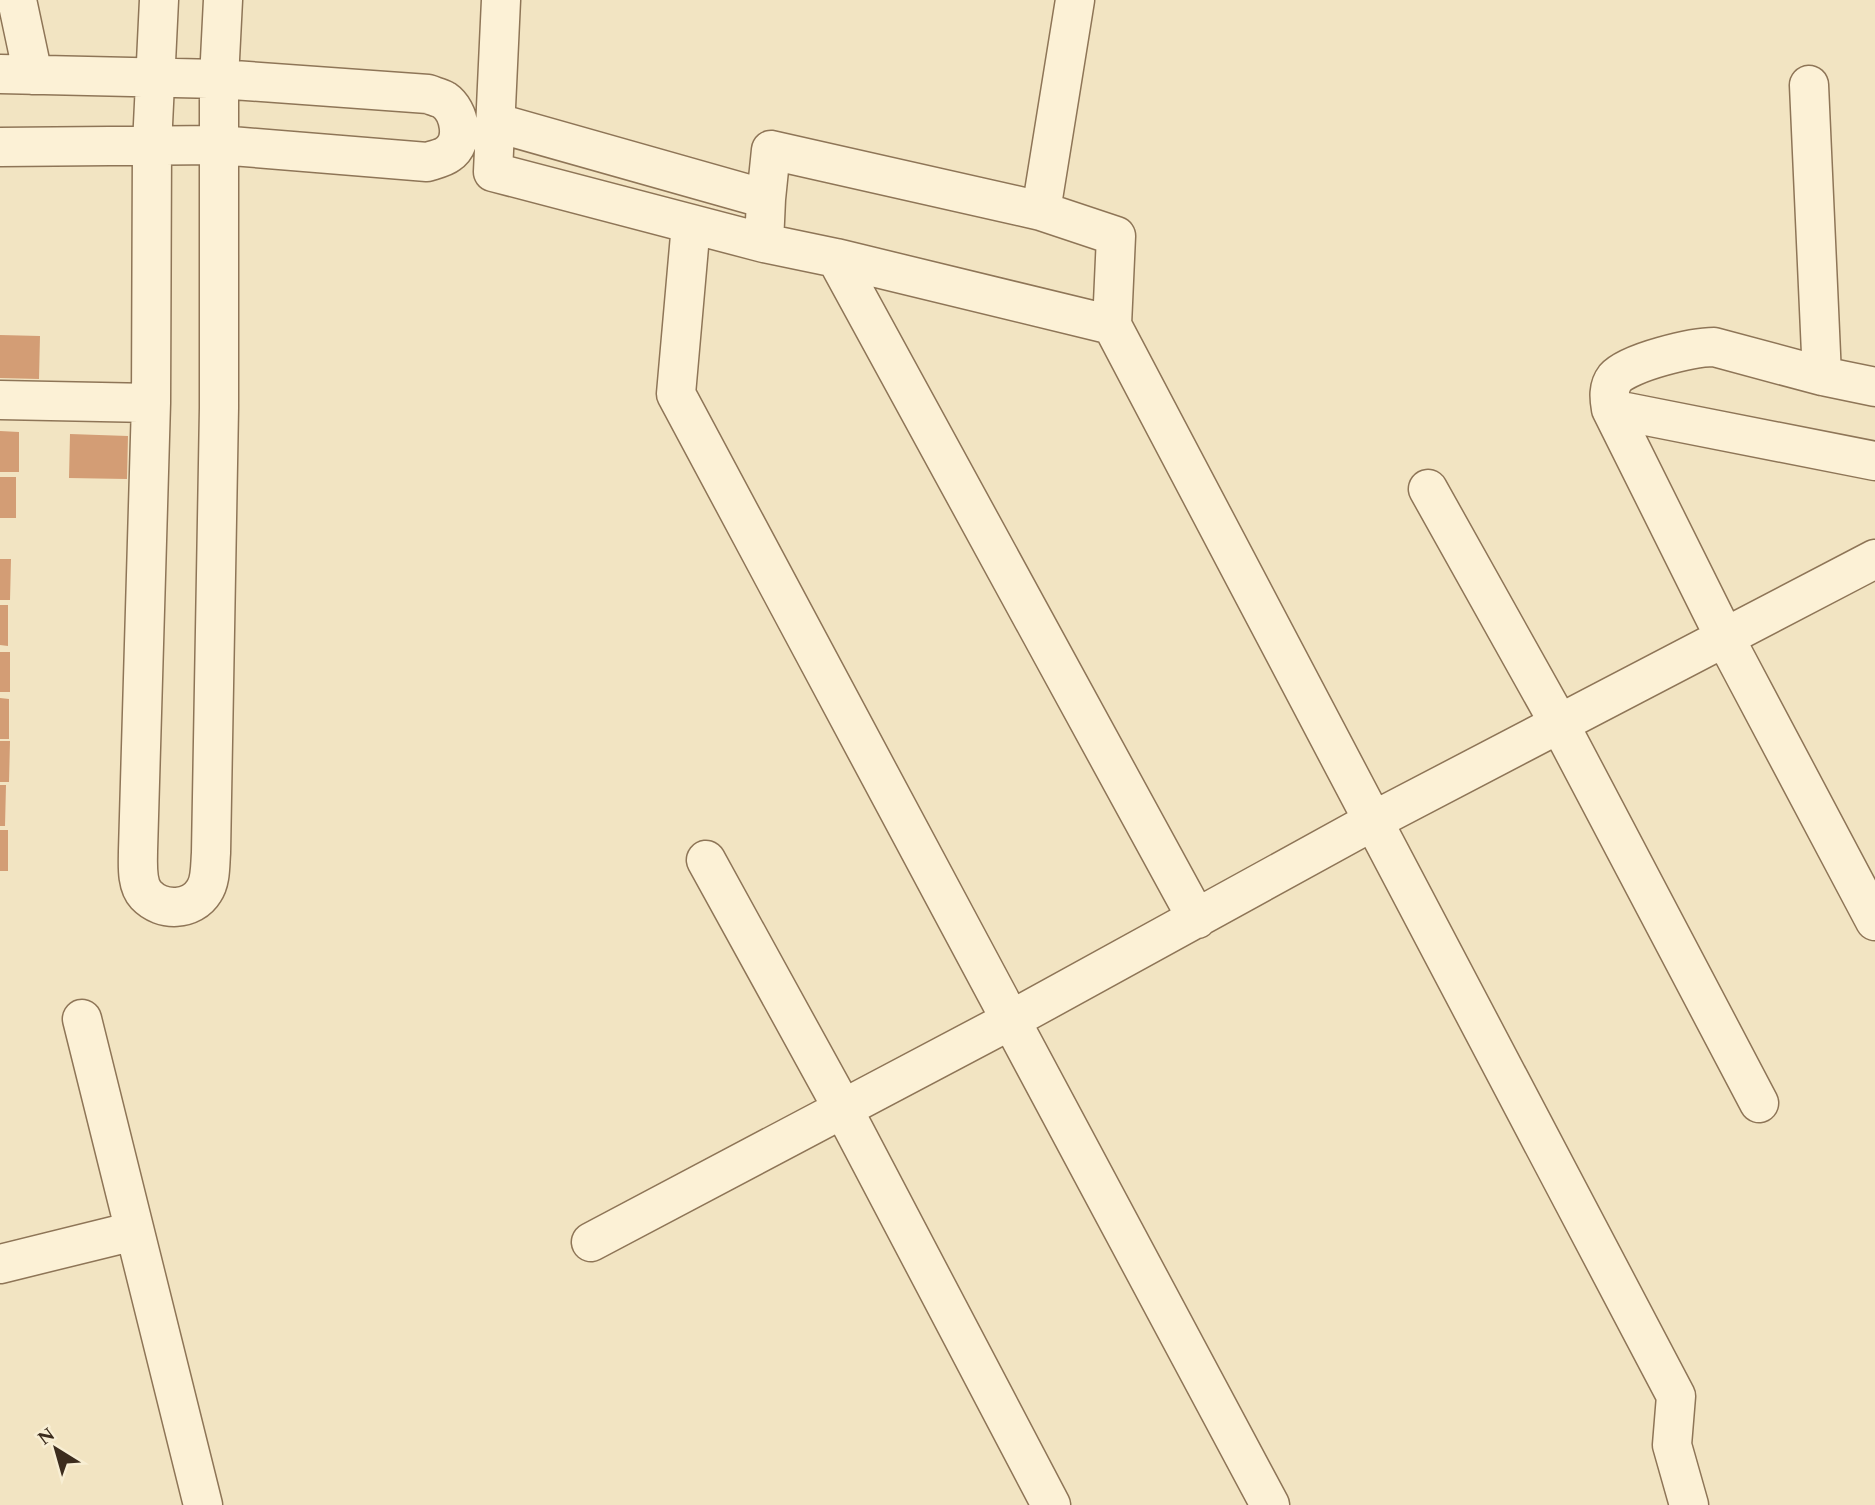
<svg xmlns="http://www.w3.org/2000/svg" width="1875" height="1505" viewBox="0 0 1875 1505" font-family="Spectral,serif">
<style>
.building{fill:#d39d75}
.lines{fill:none;stroke-linecap:round;stroke-linejoin:round}
.minor-casing{stroke:#8e7557;stroke-width:41}
.minor{stroke:#fcf1d6;stroke-width:38}
</style>
<rect width="100%" height="100%" fill="#f2e4c2"/>
<!-- building -->
<path class="building" d="M0,335L40,336L39,379L0,378Z
M0,431L19,432V472H0Z
M70,434L128,436L127,479L69,478Z
M0,477H16V518H0Z
M0,559H11L10,600H0Z
M0,605H8V646L0,645Z
M0,652H10V692H0Z
M0,698L9,699V739H0Z
M0,741H10L9,782H0Z
M0,785H6L5,826H0Z
M0,830H8V871H0Z"/>
<g class="lines">
<defs>
<path id="minor" d="M17,0L33,75
M159,0L152,145L151,403L138,851C138,864 136,884 146,895C162,912 192,911 204,891C211,881 210,865 211,853L219,408V79L223,0
M501,0L493,172L764,243L766,199
M0,74L219,79L428,94C433,96 440,98 444,100C460,111 466,142 448,154C443,158 433,160 427,162L219,145L0,147
M1809,85L1822,376
M497,123L766,199L771,150L1041,211L1116,236L1112,325L1676,1396L1672,1445L1689,1505
M1041,211L1075,0
M691,224L676,394L1270,1505
M764,243L836,258L1112,325
M836,258L1197,919
M1875,387L1822,376L1714,347C1693,347 1629,362 1615,378C1608,387 1609,398 1611,409L1725,638L1875,921
M0,400L151,403
M1611,409L1875,461
M1428,489L1560,725L1759,1103
M706,860L843,1109L1051,1505
M82,1019L203,1505
M591,1242L1011,1020L1373,821L1875,559
M0,1264L134,1231"/>
</defs>
<!-- minor casing -->
<use href="#minor" class="minor-casing"/>
<!-- minor -->
<use href="#minor" class="minor"/>
</g>
<!-- north arrow -->
<g transform="translate(56 1449) rotate(323)" stroke="#f8eed3" stroke-width="5" paint-order="stroke">
<path d="M0-5L12 26L0 18L-12 26Z" fill="#3c2c1d"/>
<text y="-10" font-size="19" font-weight="bold" text-anchor="middle" fill="#3c2c1d">N</text>
</g>
</svg>
